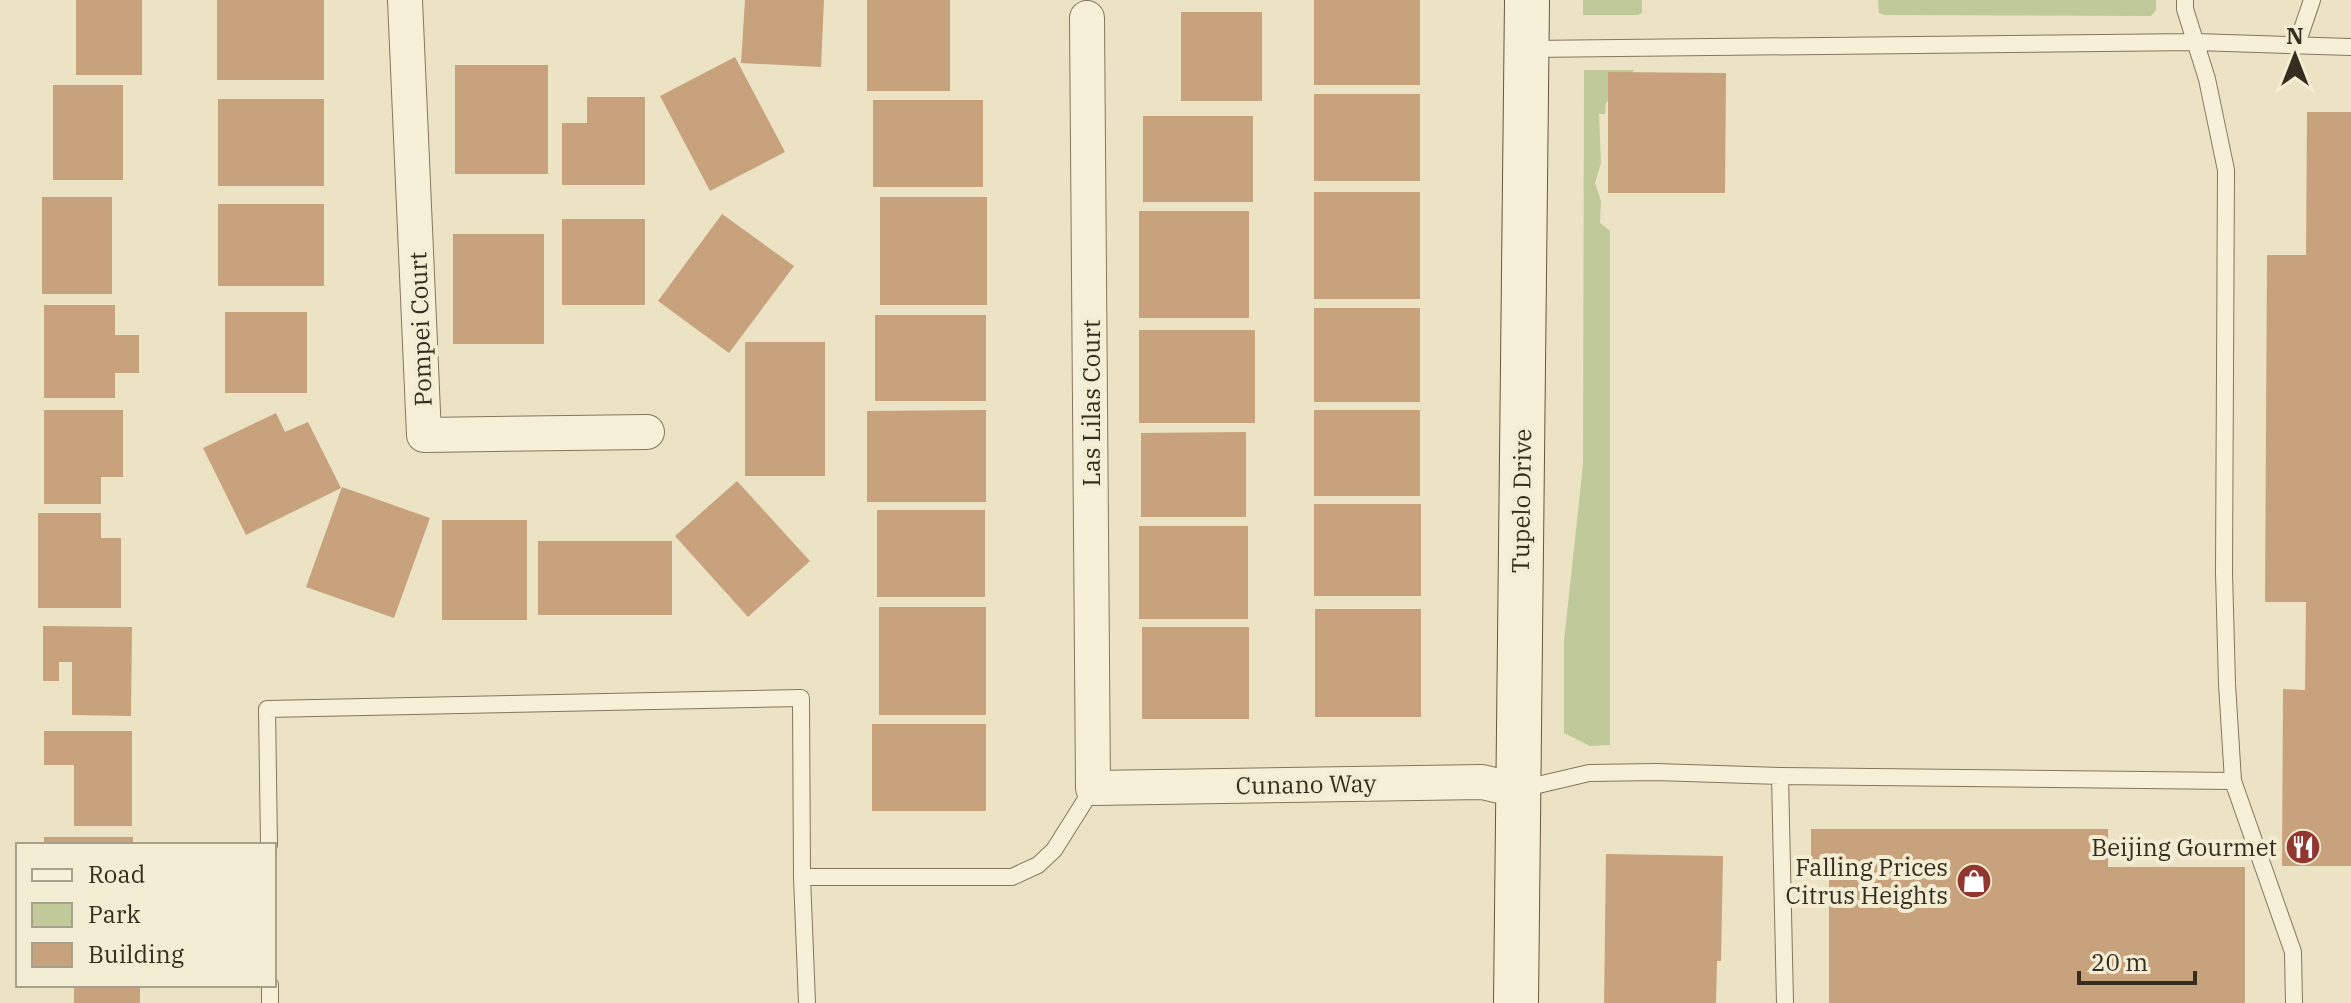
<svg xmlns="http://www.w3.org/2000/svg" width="2351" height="1003" viewBox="0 0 2351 1003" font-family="'IBM Plex Serif',serif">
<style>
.green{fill:#c0c99a}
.building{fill:#c7a27d}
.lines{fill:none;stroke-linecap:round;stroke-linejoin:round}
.lane-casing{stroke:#85765c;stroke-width:18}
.street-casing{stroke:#85765c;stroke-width:36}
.secondary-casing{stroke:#67573f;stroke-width:46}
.lane{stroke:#f7f0d8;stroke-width:16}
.street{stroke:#f7f0d8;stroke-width:34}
.secondary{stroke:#f7f0d8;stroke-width:44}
.labels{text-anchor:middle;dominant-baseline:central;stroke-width:8;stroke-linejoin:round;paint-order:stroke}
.street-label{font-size:24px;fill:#362c1f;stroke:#f3edd4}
.poi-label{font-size:24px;fill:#362c1f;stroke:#f3edd4;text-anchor:end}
</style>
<rect width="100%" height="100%" fill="#ece3c5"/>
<!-- green -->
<path class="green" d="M1583,0H1642V13L1638,15H1583Z
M1878,0H2156V10L2151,16L1884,15L1879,13Z
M1584,70H1634L1606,103L1605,114H1599L1601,163L1595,183L1601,201L1600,223L1610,231V745L1590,746L1564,733V641L1583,465Z"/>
<!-- building -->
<path class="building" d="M76,0H142V75H76Z
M217,0H324V80H217Z
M745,0H824L821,67L741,63Z
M867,0H950V91H867Z
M1314,0H1420V85H1314Z
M1181,12H1262V101H1181Z
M735,57L785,152L710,191L660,96Z
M455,65H548V174H455Z
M1608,72L1726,73L1725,193H1608Z
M53,85H123V180H53Z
M1314,94H1420V181H1314Z
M587,97H645V185H562V123H587Z
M218,99H324V186H218Z
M873,100H983V187H873Z
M2307,112H2351V866H2282L2283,689L2305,690L2306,602H2265L2267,255H2306Z
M1143,116H1253V202H1143Z
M1314,192H1420V299H1314Z
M42,197H112V294H42Z
M880,197H987V305H880Z
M218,204H324V286H218Z
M1139,211H1249V318H1139Z
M722,214L794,266L729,353L658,301Z
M562,219H645V305H562Z
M453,234H544V344H453Z
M44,305H115V335H139V373H115V398H44Z
M1314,308H1420V402H1314Z
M225,312H307V393H225Z
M875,315H986V401H875Z
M1139,330H1255V423H1139Z
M745,342H825V476H745Z
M44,410H123V477H101V504H44Z
M986,410V502H867V411Z
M1314,410H1420V496H1314Z
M276,413L285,432L308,422L341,488L246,535L203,448Z
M1246,432V517H1141V433Z
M737,481L810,561L748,617L675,536Z
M342,487L430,518L394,618L306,587Z
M1314,504H1421V596H1314Z
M877,510H985V597H877Z
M38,513H101V538H121V608H38Z
M442,520H527V620H442Z
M1139,526H1248V619H1139Z
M538,541H672V615H538Z
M879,607H986V715H879Z
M1315,609H1421V717H1315Z
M43,626L132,627L131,716L72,715V662H59V681H43Z
M1142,627H1249V719H1142Z
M872,724H986V811H872Z
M44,731H132V826H74V765H44Z
M1811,829H2108V867H2245V1003H1829V868H1811Z
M44,837H133V845H44Z
M1606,854L1723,856L1721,961H1717L1716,1003H1604Z
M74,985H140V1003H74Z"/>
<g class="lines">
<defs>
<path id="lane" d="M2185,0V9L2207,79L2226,170L2224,573L2227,684L2233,781L2293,952L2294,1003
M2296,47L2312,0
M1528,49L2196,42L2351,47
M1780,776L1785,1003
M1521,789L1589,773L1656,772L1780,776L2233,781
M269,845L267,709L801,698L802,877L807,1003
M802,877H1012L1038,865L1054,850L1093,788
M270,985V1003"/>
<path id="street" d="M405,0L424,435L647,432
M1087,18L1093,788L1482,782L1517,790"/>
<path id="secondary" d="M1516,1003L1527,0"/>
</defs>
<!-- lane casing -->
<use href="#lane" class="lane-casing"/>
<!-- street casing -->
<use href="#street" class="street-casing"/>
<!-- secondary casing -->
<use href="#secondary" class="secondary-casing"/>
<!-- lane -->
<use href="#lane" class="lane"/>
<!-- street -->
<use href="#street" class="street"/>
<!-- secondary -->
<use href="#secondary" class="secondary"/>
</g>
<!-- icons -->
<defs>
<symbol id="restaurant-disc" viewBox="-11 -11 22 22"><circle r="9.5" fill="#913730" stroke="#f3edd4"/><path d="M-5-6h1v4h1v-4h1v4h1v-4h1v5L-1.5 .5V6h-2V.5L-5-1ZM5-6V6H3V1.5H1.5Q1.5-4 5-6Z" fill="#fff"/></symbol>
<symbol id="shop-disc" viewBox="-11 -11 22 22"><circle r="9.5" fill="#913730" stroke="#f3edd4"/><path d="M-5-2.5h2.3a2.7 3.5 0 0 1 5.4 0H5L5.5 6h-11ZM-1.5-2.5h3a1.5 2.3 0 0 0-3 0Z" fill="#fff"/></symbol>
</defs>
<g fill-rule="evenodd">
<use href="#restaurant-disc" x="2283" y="827" width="40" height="40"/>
<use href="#shop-disc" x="1954" y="861" width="40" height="40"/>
</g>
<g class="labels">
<!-- street labels -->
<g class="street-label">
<text transform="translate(420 329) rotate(-92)">Pompei Court</text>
<text transform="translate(1091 403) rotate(-90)">Las Lilas Court</text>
<text transform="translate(1521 501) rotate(-89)">Tupelo Drive</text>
<text transform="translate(1306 784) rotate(-1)">Cunano Way</text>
</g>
<!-- poi labels -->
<g class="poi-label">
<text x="2277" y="847">Beijing Gourmet</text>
<text x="1948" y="867">Falling Prices<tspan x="1948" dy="28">Citrus Heights</tspan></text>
</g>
</g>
<!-- legend -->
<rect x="16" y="843" width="260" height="144" fill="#f3edd4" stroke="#a7a08c" stroke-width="2"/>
<rect x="32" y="869" width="40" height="12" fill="#f7f0d8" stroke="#a7a08c" stroke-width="2"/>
<text x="88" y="883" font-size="24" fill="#362c1f">Road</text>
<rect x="32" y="903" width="40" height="24" fill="#c0c99a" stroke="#a7a08c" stroke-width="2"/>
<text x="88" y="923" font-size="24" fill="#362c1f">Park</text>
<rect x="32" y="943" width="40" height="24" fill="#c7a27d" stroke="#a7a08c" stroke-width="2"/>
<text x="88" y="963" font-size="24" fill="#362c1f">Building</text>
<!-- north arrow -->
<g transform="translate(2295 56)" stroke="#f3edd4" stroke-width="6" paint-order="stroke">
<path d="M0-6L14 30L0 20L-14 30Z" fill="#362c1f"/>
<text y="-12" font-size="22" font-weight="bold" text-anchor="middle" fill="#362c1f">N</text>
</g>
<!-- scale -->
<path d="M2079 971v12h116v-12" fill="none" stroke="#362c1f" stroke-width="4"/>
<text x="2091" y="971" font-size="24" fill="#362c1f" stroke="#f3edd4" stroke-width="6" paint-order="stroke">20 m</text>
</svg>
